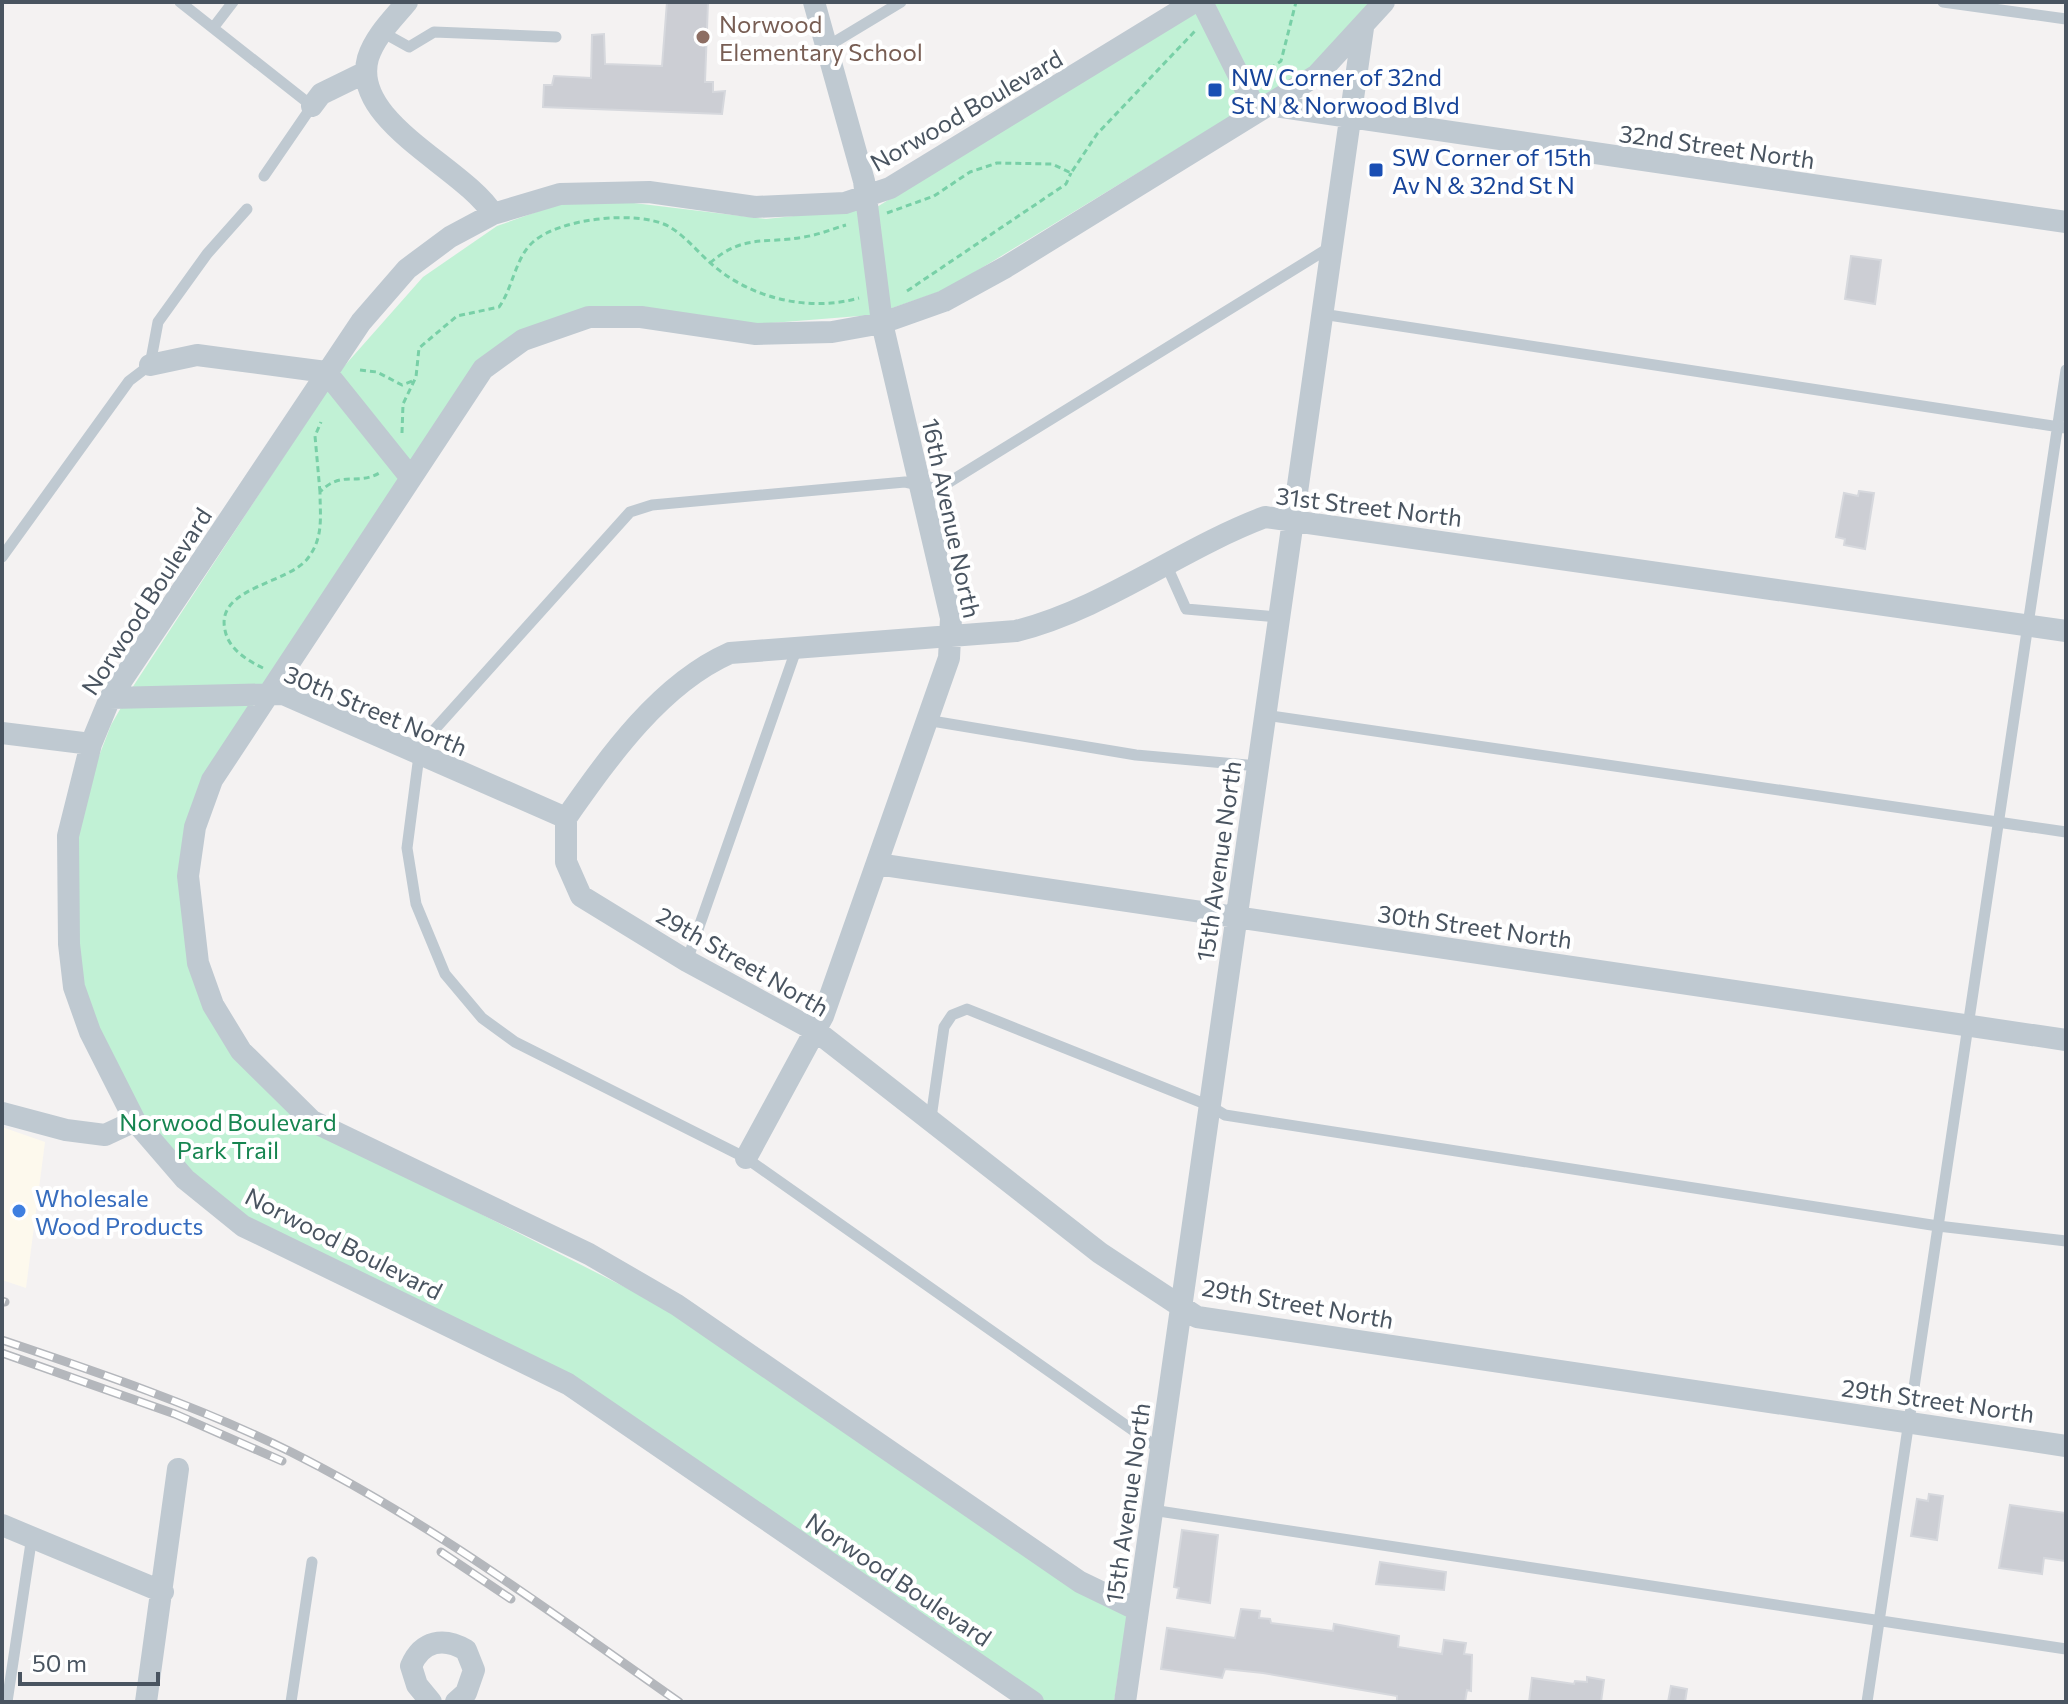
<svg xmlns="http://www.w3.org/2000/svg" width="2068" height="1704" viewBox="0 0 2068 1704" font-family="Commissioner,sans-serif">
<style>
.commercial{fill:#fdf9ed}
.green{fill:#c1f1d5}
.building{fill:#ccced4;stroke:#d6d8dd;stroke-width:2}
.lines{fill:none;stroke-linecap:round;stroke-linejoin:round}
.path{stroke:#78d0a7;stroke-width:3;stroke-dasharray:6 4;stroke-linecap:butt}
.service{stroke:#bfc9d1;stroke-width:11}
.minor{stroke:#bfc9d1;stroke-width:22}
.rail-casing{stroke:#b4b7bc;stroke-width:9}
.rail{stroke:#fff;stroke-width:6;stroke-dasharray:18;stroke-linecap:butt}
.education-dot{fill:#8d6e63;stroke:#fff;stroke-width:3}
.transit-dot{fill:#1a4fb4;stroke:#fff;stroke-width:3}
.shop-dot{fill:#3f7fe0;stroke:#fff;stroke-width:3}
.labels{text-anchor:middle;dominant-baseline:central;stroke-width:8;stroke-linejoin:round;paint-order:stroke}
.education-label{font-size:24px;fill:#785e54;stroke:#fff;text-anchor:start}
.transit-label{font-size:24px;fill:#164399;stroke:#fff;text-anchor:start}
.street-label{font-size:24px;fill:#495460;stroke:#fff}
.park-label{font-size:24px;fill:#168550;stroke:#fff}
.shop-label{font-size:24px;fill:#366cbe;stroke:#fff;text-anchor:start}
</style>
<rect width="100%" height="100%" fill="#f4f2f2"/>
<!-- commercial -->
<path class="commercial" d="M2,1127L45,1142L26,1288L2,1280Z"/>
<!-- green -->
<path class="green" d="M1205,2H1371L1312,67L947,289L872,315L748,325L629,307L514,337L203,776L188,967L319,1132L678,1314L1127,1616L1114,1702H1033L568,1384L243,1226L135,1120L74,987L68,836L111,725L134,685L339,372L423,277L497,226L562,203L609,200L766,219L877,207Z"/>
<!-- building -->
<path class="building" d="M667,2H708L705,82H713V92L725,91L722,114L543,107L544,85H552L554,76L591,78L592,35L604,34L605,64L662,66Z
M1851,256L1881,260L1875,304L1845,299Z
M1859,491L1874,493L1865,549L1844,545L1845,539L1836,537L1844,493L1858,496Z
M1929,1494L1943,1496L1937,1540L1911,1536L1917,1499L1928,1501Z
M2010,1505L2066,1513V1561L2044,1558L2042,1574L1999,1568Z
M1182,1530L1218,1535L1210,1603L1177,1598L1179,1588L1174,1587Z
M1380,1562L1446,1572L1444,1590L1376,1584Z
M1241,1609L1260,1611L1259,1618L1270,1619L1271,1623L1333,1631L1334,1624L1399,1636L1398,1647L1442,1654L1444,1640L1466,1643L1464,1654L1472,1655L1471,1691L1467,1690L1465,1702H1397V1696L1263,1673L1225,1669L1222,1678L1161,1669L1167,1628L1235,1638Z
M1587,1677L1604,1680L1601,1702H1529L1532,1678L1574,1684L1575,1681L1587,1682Z
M1671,1686L1687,1689L1685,1702H1668Z"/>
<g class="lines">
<!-- path -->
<path class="path" d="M1262,75L1281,61L1296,2
M887,213L934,196L970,172L997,163L1052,164L1071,173L1097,134L1195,31
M710,263C743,234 765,244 804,237C818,235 832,229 846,225
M907,291L1066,184L1071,173
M360,370L377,372L402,385L415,380
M402,433L403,404L416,377L419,348L457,316L499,307C513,288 515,258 533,242C560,218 637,210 668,226C686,236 699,254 715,267C754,299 810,312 859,298
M320,492L315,436L321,422
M263,668C246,660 228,648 225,630C215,587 289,584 308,558C324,537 320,516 320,492C342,469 357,487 381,472"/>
<!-- service -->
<path class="service" d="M180,2L312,106L264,176
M1943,2L2066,19
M213,28L233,2
M382,32L409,47L434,32L556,37
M828,46L901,2
M1322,314L2066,428
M2,557L129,381L150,365L158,322L207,254L247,209
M1166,564L1186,609L1279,617
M1265,715L2066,832
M926,720L1136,755L1258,766
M687,961L796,650
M931,1118L944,1027L952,1015L967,1009L1210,1106L1225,1115L1938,1226L2066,1241
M1161,1450L746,1158L515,1042L482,1018L445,974L416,904L407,848L418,763L426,739L630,512L652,505L905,482L938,489L1332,246
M1152,1510L2066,1649
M7,1702L32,1536
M291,1702L312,1562
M1867,1702L2066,370"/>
<!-- minor -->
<path class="minor" d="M407,2C393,19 375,36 368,58C350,122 464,167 493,214
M1202,2L1257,112
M1267,105L2066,222
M312,106L321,94L366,72
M150,365L197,355L326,372L411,478
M110,698L283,694L566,818
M2,733L91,744
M566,818V862L581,896L687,961L816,1031L1100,1253L1197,1317L2066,1446
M566,818C609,757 660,684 730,653L1016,631C1104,609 1180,549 1265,517L2066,631
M877,864L2066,1040
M2,1113L66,1130L105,1135L135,1121
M746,1158L823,1016L949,658L951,618L882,323L864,181L814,2
M2,1525L163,1592
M1138,1610L1080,1582L677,1305L589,1254L312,1121L241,1051L213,1005L198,963L188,876L195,827L212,780L483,369L523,340L589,317H641L756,334L832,332L882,323L944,301L1006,267L1317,75L1384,2
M146,1702L178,1469
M431,1702L417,1685L411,1666C422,1640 444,1637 466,1650L474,1670L466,1693L456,1702
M1033,1702L568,1384L243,1226L185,1179L135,1121L90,1032L74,987L69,944L68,836L91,744L110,698L361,322L407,269L450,237L493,214L560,194L649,192L755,207L845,203L890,188L1194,2
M1125,1702L1363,28"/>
<defs>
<path id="rail" d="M2,1301L5,1302
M2,1340C100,1373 198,1406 291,1452C429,1521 553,1614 679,1702
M2,1353L175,1414L282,1461
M441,1552L511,1599"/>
</defs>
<!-- rail casing -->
<use href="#rail" class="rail-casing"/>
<!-- rail -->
<use href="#rail" class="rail"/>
</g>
<!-- markers -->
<circle class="education-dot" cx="703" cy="37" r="8"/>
<g class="transit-dot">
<rect x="1207" y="82" width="16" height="16" rx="4"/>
<rect x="1368" y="162" width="16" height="16" rx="4"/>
</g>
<circle class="shop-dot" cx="19" cy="1211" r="8"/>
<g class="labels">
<!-- education labels -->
<g class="education-label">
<text x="719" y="23">Norwood<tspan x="719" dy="28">Elementary School</tspan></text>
</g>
<!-- transit labels -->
<g class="transit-label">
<text x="1231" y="76">NW Corner of 32nd<tspan x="1231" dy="28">St N &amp; Norwood Blvd</tspan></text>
<text x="1392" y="156">SW Corner of 15th<tspan x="1392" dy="28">Av N &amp; 32nd St N</tspan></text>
</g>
<!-- street labels -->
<g class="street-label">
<text transform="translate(966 110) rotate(-30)">Norwood Boulevard</text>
<text transform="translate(1717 146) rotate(8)">32nd Street North</text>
<text transform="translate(1369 506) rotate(7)">31st Street North</text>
<text transform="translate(952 518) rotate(78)">16th Avenue North</text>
<text transform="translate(146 601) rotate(-57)">Norwood Boulevard</text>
<text transform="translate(376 710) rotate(23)">30th Street North</text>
<text transform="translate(1218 861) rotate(-82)">15th Avenue North</text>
<text transform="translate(1475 926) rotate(8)">30th Street North</text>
<text transform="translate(743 961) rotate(30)">29th Street North</text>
<text transform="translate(344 1243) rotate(27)">Norwood Boulevard</text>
<text transform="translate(1298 1303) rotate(10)">29th Street North</text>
<text transform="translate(1938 1400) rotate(8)">29th Street North</text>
<text transform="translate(1127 1503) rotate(-82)">15th Avenue North</text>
<text transform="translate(899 1579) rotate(34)">Norwood Boulevard</text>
</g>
<!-- park labels -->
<g class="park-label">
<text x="228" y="1121">Norwood Boulevard<tspan x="228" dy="28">Park Trail</tspan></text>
</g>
<!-- shop labels -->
<g class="shop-label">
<text x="35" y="1197">Wholesale<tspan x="35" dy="28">Wood Products</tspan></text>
</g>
</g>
<!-- border -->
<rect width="2068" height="1704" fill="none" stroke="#495460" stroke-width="8"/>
<!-- scale -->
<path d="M20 1672v12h138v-12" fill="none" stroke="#495460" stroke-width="4"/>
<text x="32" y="1672" font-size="24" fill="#495460" stroke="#ffffff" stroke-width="6" paint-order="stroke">50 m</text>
</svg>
